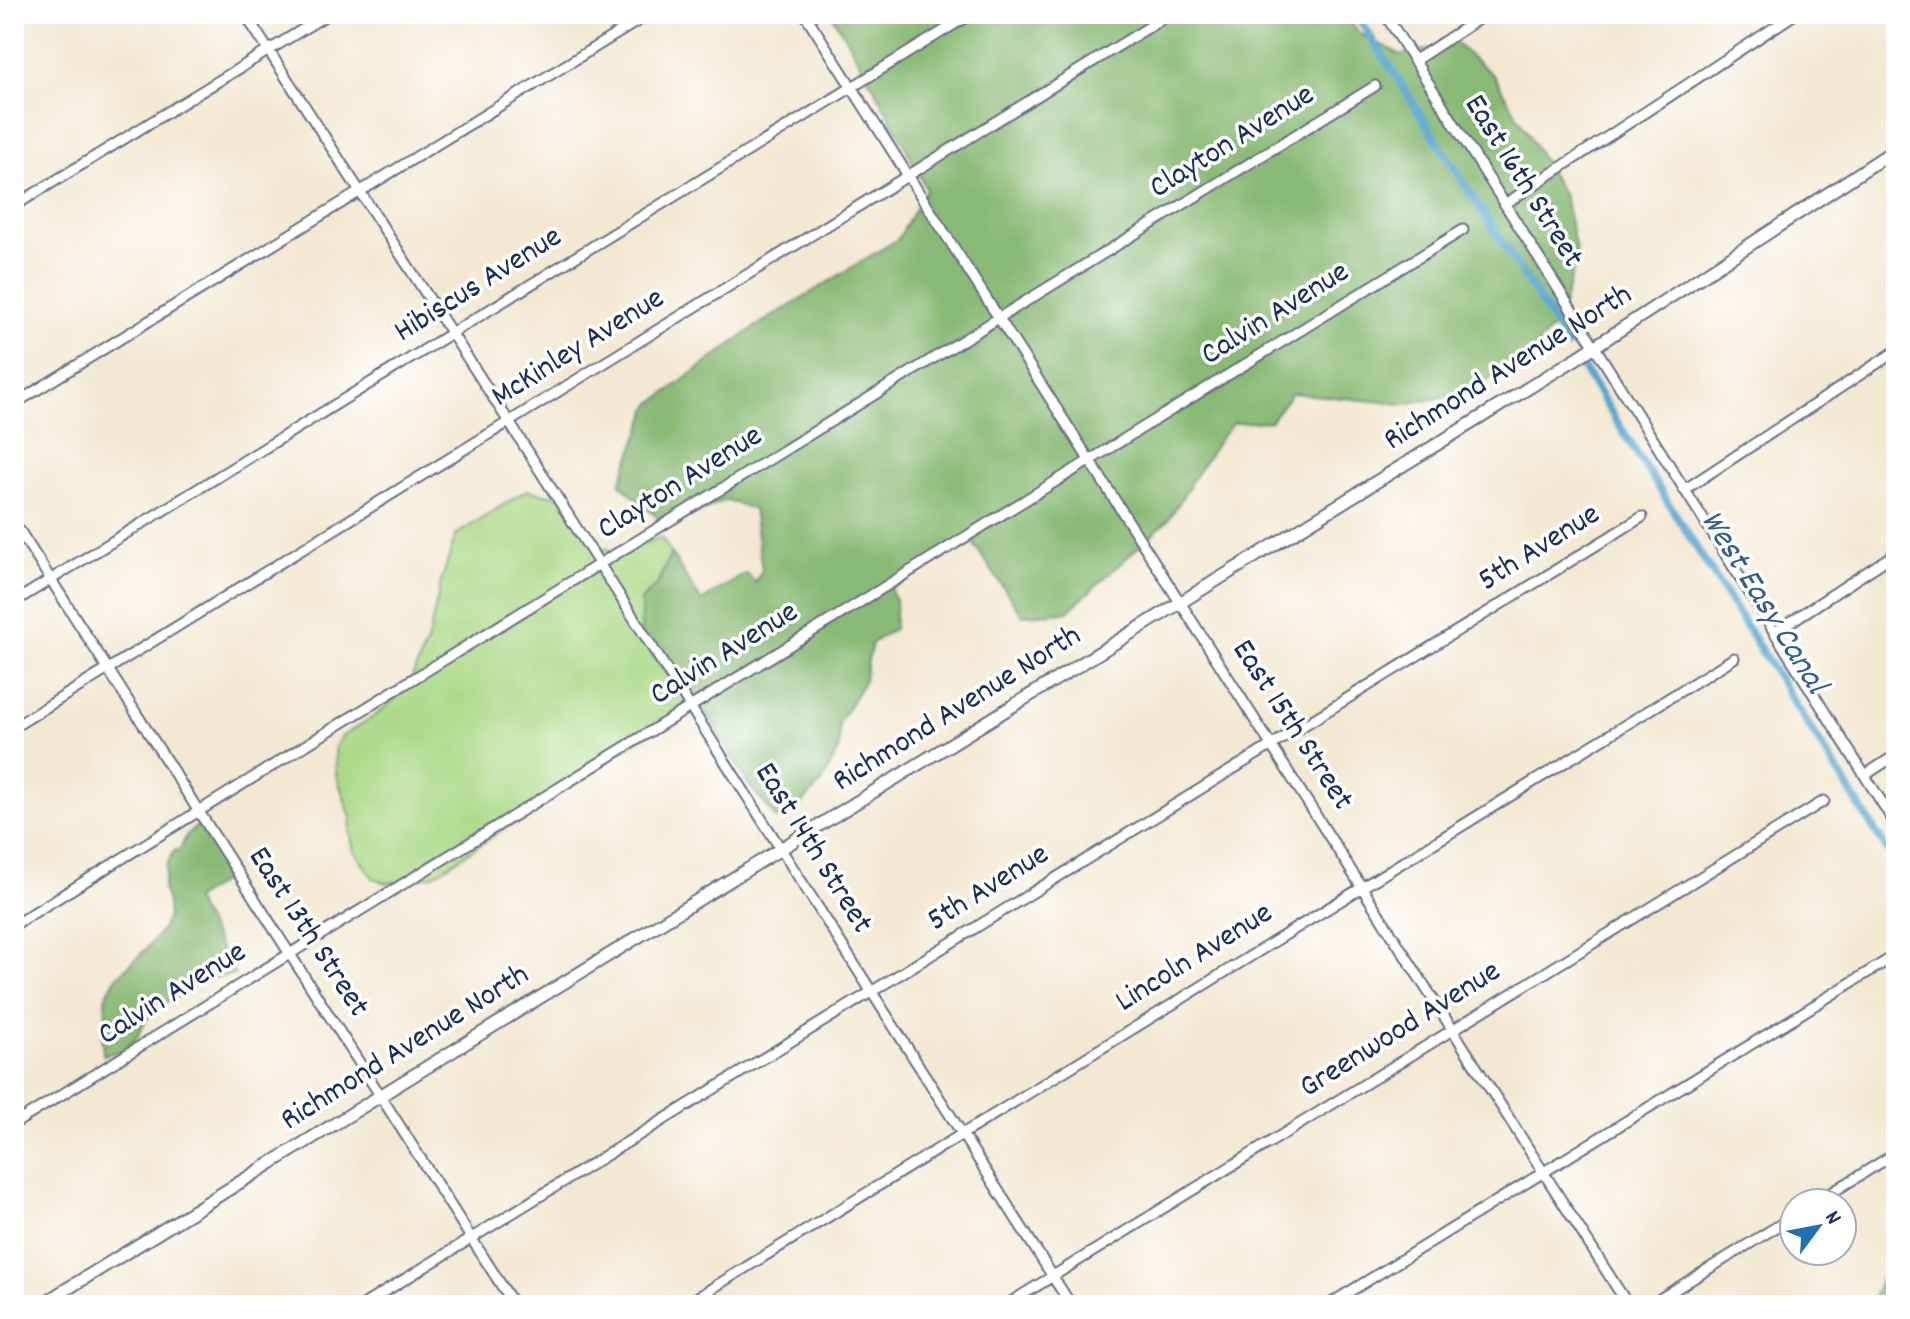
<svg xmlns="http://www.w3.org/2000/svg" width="1910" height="1319" viewBox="0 0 1910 1319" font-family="Dekko,sans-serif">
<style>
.green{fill:#acda88;stroke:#648473;stroke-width:2}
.forest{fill:#89ba74;stroke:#527469;stroke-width:2}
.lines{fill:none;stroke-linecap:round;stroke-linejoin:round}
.canal{stroke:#55a6d0;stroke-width:8}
.minor-casing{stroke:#677086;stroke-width:13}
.tertiary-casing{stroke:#677086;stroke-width:15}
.minor{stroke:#fff;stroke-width:9}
.tertiary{stroke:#fff;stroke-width:11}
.labels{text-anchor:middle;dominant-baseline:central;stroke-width:7;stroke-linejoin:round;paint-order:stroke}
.street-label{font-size:32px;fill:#1b2f5e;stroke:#fff}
.water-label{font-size:34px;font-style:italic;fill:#325f8c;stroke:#fff}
</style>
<rect width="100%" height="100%" fill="#fff"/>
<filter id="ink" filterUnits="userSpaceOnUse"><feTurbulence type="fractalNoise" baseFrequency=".0125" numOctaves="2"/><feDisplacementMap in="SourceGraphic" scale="16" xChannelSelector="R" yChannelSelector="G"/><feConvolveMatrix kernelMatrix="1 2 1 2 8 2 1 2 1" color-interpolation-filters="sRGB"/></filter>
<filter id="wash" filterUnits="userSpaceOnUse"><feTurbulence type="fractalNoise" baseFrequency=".006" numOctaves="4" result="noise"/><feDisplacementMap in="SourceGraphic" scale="32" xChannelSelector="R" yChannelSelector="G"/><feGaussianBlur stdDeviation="1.8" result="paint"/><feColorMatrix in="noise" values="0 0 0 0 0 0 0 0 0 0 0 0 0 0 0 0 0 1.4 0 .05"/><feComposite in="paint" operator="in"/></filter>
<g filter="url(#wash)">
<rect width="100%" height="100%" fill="#f3e8d1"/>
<!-- green -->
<path class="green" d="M527,490L559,497L598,547L624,553L661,537L671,553L657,585L641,600L676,687L708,716L692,705L434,875L406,881L386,883L373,878L354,851L350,832L351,818L336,774L335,747L341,737L376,715L408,687L428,640L441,582L456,535Z"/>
<!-- forest -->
<path class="forest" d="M831,14H1344L1360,34L1401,55L1455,43L1494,76L1564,196L1577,255L1559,321L1518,366L1457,395L1403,404L1292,393L1270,421L1233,423L1221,437L1190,483L1189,487L1168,520L1067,612L1022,615L971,540L890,589L896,602L894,629L872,643L863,683L839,723V748L823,781L801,805L777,819L748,784L708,716L676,687L641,639V600L657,585L671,553L701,601L747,573L755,583L762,570L753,509L725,500L667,526L620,484L650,405L755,327L898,239L926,189C897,129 866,70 831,14Z
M200,824L216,847L232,875L194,900L235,975L203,979L173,999L156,1007L145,1022L136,1039L121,1051L103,1055L102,1036L106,1017L105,998L115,979L148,947L163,928L168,917L167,902L163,890L167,864L174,851L180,849L188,833Z
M1896,1251V1305H1874L1873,1299L1887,1263Z"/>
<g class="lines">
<!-- canal -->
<path class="canal" d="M1356,14L1568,345
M1585,371L1896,864"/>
</g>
</g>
<g filter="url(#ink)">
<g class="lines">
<defs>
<path id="minor" d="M245,14L509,422L1071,1305
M805,14L1628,1305
M1385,14L1896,825
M1414,61L1486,14
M1505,204L1795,14
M14,206L328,14
M14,404L649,14
M1684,490L1896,351
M14,522L514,1305
M14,602L971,14
M1775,632L1896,553
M14,727L1170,14
M1865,775L1896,755
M14,925L1375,86
M14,1124L1463,230
M1815,1203L1896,1153
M363,1305L1642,517
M685,1305L1734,658
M1006,1305L1824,801
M1328,1305L1896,955
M1650,1305L1794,1216"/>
<path id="tertiary" d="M41,1305L1577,358L1896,149"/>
</defs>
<!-- minor casing -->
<use href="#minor" class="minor-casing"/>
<!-- tertiary casing -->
<use href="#tertiary" class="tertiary-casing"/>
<!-- minor -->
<use href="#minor" class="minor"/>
<!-- tertiary -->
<use href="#tertiary" class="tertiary"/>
</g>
</g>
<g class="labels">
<!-- street labels -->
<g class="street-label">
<text transform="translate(1233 143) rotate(-32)">Clayton Avenue</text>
<text transform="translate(1522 182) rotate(58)">East 16th Street</text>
<text transform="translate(479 286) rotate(-32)">Hibiscus Avenue</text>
<text transform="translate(1276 315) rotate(-32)">Calvin Avenue</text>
<text transform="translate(579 349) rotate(-32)">McKinley Avenue</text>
<text transform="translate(1509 369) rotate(-32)">Richmond Avenue North</text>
<text transform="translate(681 484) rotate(-32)">Clayton Avenue</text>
<text transform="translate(1540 549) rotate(-32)">5th Avenue</text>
<text transform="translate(725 655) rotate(-32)">Calvin Avenue</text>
<text transform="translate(958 710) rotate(-32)">Richmond Avenue North</text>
<text transform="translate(1291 726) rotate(57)">East 15th Street</text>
<text transform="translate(812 849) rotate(58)">East 14th Street</text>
<text transform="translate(989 889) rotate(-32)">5th Avenue</text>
<text transform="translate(307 933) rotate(57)">East 13th Street</text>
<text transform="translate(1195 959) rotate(-32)">Lincoln Avenue</text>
<text transform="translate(173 995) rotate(-32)">Calvin Avenue</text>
<text transform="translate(1401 1031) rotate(-32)">Greenwood Avenue</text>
<text transform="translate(406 1049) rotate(-32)">Richmond Avenue North</text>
</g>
<!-- water labels -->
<g class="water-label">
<text transform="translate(1762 603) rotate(58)">West Easy Canal</text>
</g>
</g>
<!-- margin -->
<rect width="1910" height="1319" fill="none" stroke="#fff" stroke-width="48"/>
<!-- north arrow -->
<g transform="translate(1818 1227) rotate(58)"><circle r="38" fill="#ffffff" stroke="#a4acbf" stroke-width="2"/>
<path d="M0-6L14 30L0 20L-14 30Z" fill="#1f6fb2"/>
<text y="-12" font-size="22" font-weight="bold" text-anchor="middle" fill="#1b2f5e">N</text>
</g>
</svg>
